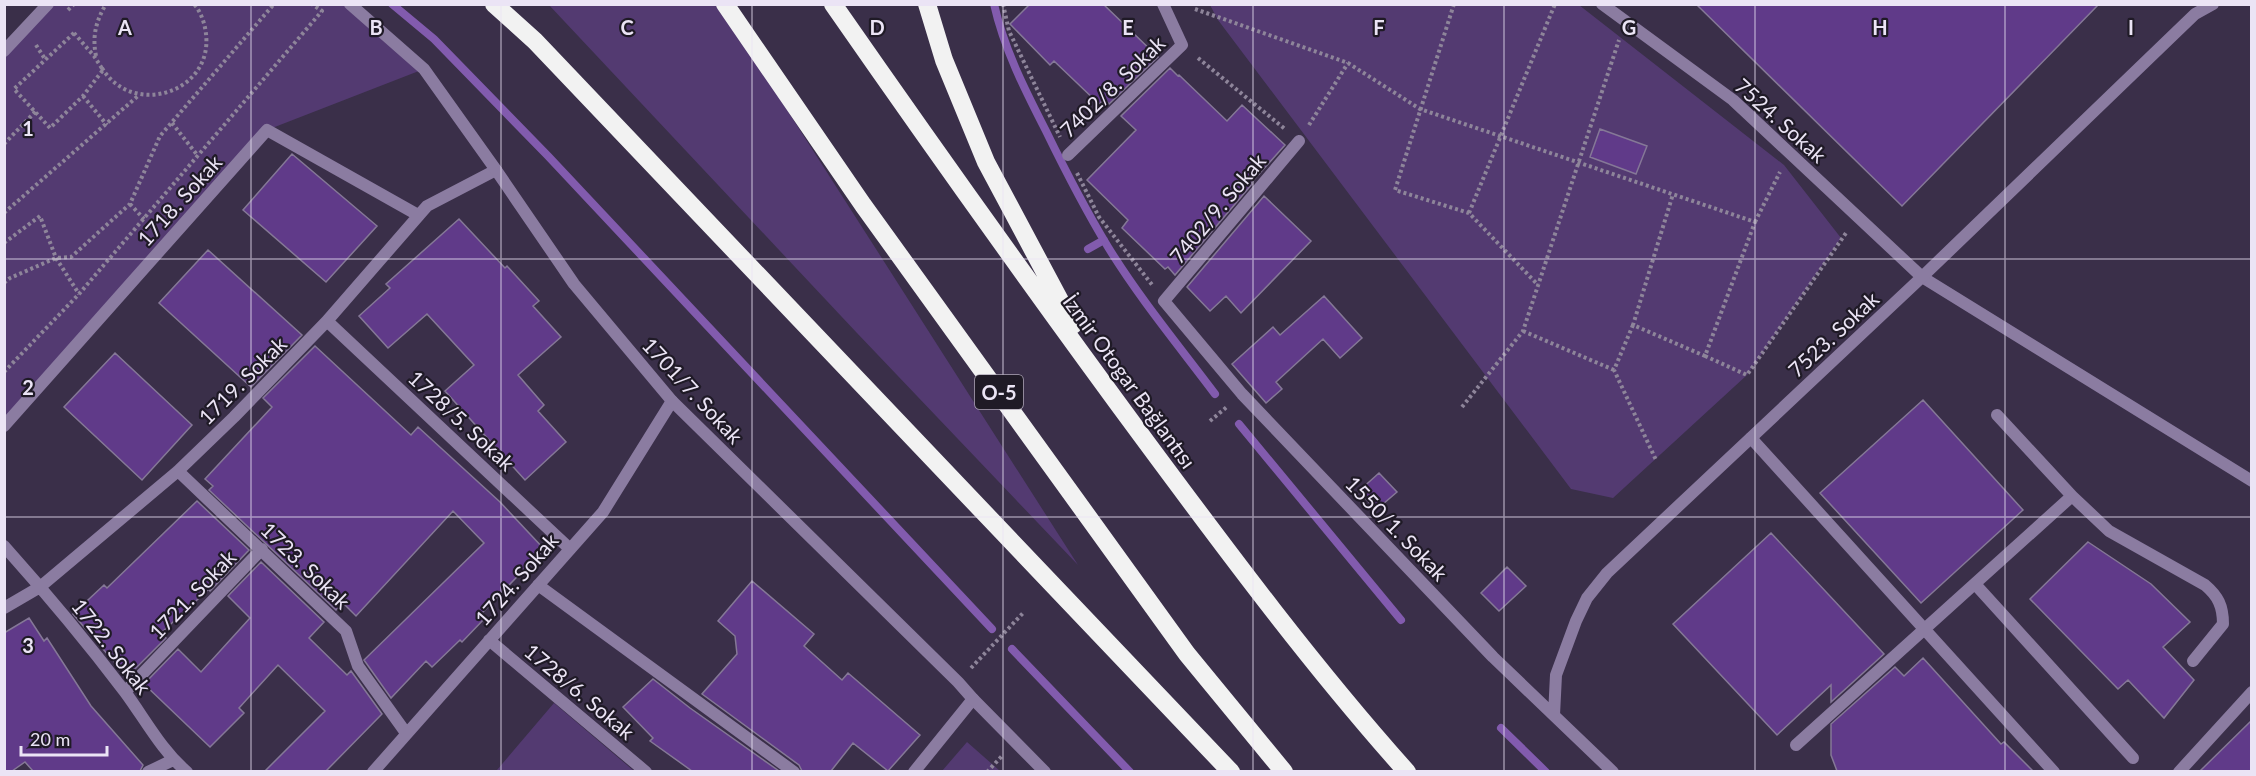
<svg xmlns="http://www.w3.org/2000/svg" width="2256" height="776" viewBox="0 0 2256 776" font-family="Lato,sans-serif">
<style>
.green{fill:#533a71}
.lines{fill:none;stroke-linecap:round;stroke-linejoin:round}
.stream{stroke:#825bae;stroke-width:8}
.building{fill:#603a89;stroke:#857897;stroke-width:1.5}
.path{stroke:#8e859a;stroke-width:4;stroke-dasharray:3 3;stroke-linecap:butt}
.service{stroke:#8b7ca1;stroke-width:12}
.minor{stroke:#8b7ca1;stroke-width:12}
.tertiary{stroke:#8b7ca1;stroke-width:12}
.motorway{stroke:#f2f2f2;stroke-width:18}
.grid{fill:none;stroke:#ebe4f5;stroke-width:1.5;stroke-opacity:0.55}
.labels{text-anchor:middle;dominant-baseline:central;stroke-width:4.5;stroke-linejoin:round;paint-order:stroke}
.shield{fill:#1f1a26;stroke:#aea7b7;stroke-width:1.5}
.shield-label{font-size:20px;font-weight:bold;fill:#ebe4f5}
.street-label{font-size:21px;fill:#ebe4f5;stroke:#1f1a26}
.grid-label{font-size:20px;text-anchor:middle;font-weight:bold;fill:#ebe4f5;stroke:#1f1a26;stroke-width:4.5;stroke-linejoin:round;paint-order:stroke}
</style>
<rect width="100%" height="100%" fill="#3a2f49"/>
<!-- green -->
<path class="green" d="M350,4L424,69L267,130L5,426L4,51L48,5Z
M549,5H720L1078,565L857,333Z
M1210,5H1579L1784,165L1841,238L1747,375L1613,498L1571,489L1218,20Z
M554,703L634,771H499L497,770Z
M967,742L1000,771H942Z"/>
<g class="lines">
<!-- stream -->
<path class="stream" d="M392,4L434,39L548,156L992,629
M994,4C1004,49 1025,90 1046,131C1065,170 1085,209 1108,247C1140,299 1179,346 1215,394
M1088,249L1104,240
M1239,424L1401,620
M1012,649L1130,772
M1501,728L1546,772"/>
</g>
<!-- building -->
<path class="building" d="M1030,4H1103L1158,57L1109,104L1104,99L1099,104L1054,61L1050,65L1010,24Z
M1696,4H2099L1902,206Z
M1170,68L1178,76L1179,75L1227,121L1242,105L1285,145L1251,183L1252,184L1175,275L1168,267L1165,269L1122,228L1128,220L1087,180L1136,130L1121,116Z
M1600,129L1647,146L1636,174L1590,157Z
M292,154L377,226L326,282L243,210Z
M1264,196L1311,241L1241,313L1226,296L1210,311L1187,287Z
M459,219L505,268L507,266L539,301L533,306L561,337L518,375L544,405L538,411L566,442L525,480L445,391L474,365L427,314L388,348L359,316L390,288L386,284Z
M208,250L302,335L251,387L159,303Z
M1324,296L1362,338L1340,358L1323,339L1276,382L1282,389L1266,403L1232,364L1273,327L1280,335Z
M315,346L411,435L418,427L500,502L544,549L482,613L486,617L462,642L460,640L432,667L426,661L391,698L364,660L484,543L453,511L356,616L343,603L336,610L209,490L213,486L205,479L272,407L263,398Z
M115,353L192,425L142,480L64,407Z
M1923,400L2023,510L1921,603L1820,493Z
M1379,473L1397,492L1376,510L1359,491Z
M197,501L249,550L213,588L210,591L209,589L161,633L166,638L127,677L73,614L104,585L107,588Z
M1771,533L1884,654L1831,702V685L1777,735L1673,624Z
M2088,542L2151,584L2190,622L2163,647L2194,680L2164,718L2128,680L2118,689L2030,599Z
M261,562L324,622L309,638L347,675L351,671L382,714L326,771H265L325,711L278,665L239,708L244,713L210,747L144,684L178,649L201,672L250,618L228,596Z
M1507,567L1526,586L1499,611L1481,593Z
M752,581L814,634L804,646L842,680L848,673L920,735L888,771L853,743L831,771H802L799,765L702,694L737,654L735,636L718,621Z
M29,618L44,641L47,638L91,706L143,765L140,771H33L25,762L12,771H4V633Z
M1923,658L2001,744L2004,742L2033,771H1837L1831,755V724L1895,667L1904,676Z
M653,679L690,708L779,771H692L650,741L653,738L623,707Z
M2252,720V771H2200Z"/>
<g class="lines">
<!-- path -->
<path class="path" d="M1003,4L1009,31L1060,137
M1454,4L1395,190L1469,213L1538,285
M1195,9L1348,63L1420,109L1755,222L1705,356L1633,325L1673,194
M68,10L74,4
M74,33L94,56L103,70L83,96L50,128L14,89Z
M36,45L45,59
M96,56C92,36 96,21 106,4
M1198,58L1285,129
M102,68C132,118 213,93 206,34C205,24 201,12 194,4
M83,96L107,125
M172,123L198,156
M1309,125L1348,63
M4,144L36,111
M1077,173L1099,217L1153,286
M130,204L144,219
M4,213L139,95
M1469,213L1555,4
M1755,222L1780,172
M4,243L40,216L56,258L79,294
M4,283L10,278L56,258L71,257L130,204L160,136L274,4
M1633,325L1614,370L1656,460
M1523,331L1614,370
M1705,356L1747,375L1846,233L1844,232
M4,372L79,294L322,11L312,4
M1462,407L1523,331L1619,40
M1210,421L1228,406
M971,668L1024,612
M987,772L1002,756"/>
<!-- service -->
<path class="service" d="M1922,277L2252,481
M1751,438L2054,772
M2072,496L2109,531L2205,585C2218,596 2223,606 2223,624L2193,661
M1975,584L2133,758
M1796,745L2072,496L1997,415"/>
<!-- minor -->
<path class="minor" d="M1602,4L1733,100L1922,277
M4,51L48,4
M1299,141L1164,301L1242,394L1493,657L1613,772
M1068,155L1182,45L1163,4
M327,321L569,548
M4,426L267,130L418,215
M178,471L346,631L358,666L406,733
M4,546C46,593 87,642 125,692C145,719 161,750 187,772
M538,585L794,772
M4,608L40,587L178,471L234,417L327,321L427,206L496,170
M489,640L646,772
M125,692L262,549
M1554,715L1556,675L1576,621L1587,598L1607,573L1922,277L2195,14L2213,4
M148,772L173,760
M373,772L603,512L672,401
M914,772L973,699
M2179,772L2252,692"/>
<!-- tertiary -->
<path class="tertiary" d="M350,4L424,69L496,170L574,284L672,401L958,682L973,699L1045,772"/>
<!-- motorway -->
<path class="motorway" d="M494,4L535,41L1231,772
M725,4L863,205L1187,654L1284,772
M833,4C936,152 1040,298 1147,443C1230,555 1314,668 1407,772
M927,4L944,60L986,162L1073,325"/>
</g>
<!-- grid -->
<path class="grid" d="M251,4V772M501,4V772M752,4V772M1003,4V772M1253,4V772M1504,4V772M1755,4V772M2005,4V772M4,259H2252M4,517H2252"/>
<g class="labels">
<!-- shield labels -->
<rect class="shield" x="975" y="375" width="48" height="34" rx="4.5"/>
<g class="shield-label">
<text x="999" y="392">O-5</text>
</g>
<!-- street labels -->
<g class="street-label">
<text transform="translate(1112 86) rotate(-44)">7402/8. Sokak</text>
<text transform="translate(1781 120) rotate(42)">7524. Sokak</text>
<text transform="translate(179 200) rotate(-48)">1718. Sokak</text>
<text transform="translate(1217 208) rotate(-50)">7402/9. Sokak</text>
<text transform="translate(1833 334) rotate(-43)">7523. Sokak</text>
<text transform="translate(242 380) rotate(-45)">1719. Sokak</text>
<text transform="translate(1130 381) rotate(54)">İzmir Otogar Bağlantısı</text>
<text transform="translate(693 390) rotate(47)">1701/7. Sokak</text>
<text transform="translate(462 420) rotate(43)">1728/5. Sokak</text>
<text transform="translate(1397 528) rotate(46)">1550/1. Sokak</text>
<text transform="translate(306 565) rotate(44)">1723. Sokak</text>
<text transform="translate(516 579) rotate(-49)">1724. Sokak</text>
<text transform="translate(192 594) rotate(-46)">1721. Sokak</text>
<text transform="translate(112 646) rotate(52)">1722. Sokak</text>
<text transform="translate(580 691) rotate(40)">1728/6. Sokak</text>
</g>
</g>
<g class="grid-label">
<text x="125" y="35">A</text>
<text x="376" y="35">B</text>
<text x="627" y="35">C</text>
<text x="877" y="35">D</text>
<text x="1128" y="35">E</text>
<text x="1379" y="35">F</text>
<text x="1629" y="35">G</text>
<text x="1880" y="35">H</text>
<text x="2131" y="35">I</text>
<text x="28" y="136">1</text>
<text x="28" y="395">2</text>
<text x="28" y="653">3</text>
</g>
<!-- border -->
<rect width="2256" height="776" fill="none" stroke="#ebe4f5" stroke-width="12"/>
<!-- scale -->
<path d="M21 746v9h86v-9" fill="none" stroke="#ebe4f5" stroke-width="3"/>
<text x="30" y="746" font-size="18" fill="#ebe4f5" stroke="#1f1a26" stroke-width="4.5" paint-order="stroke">20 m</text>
</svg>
